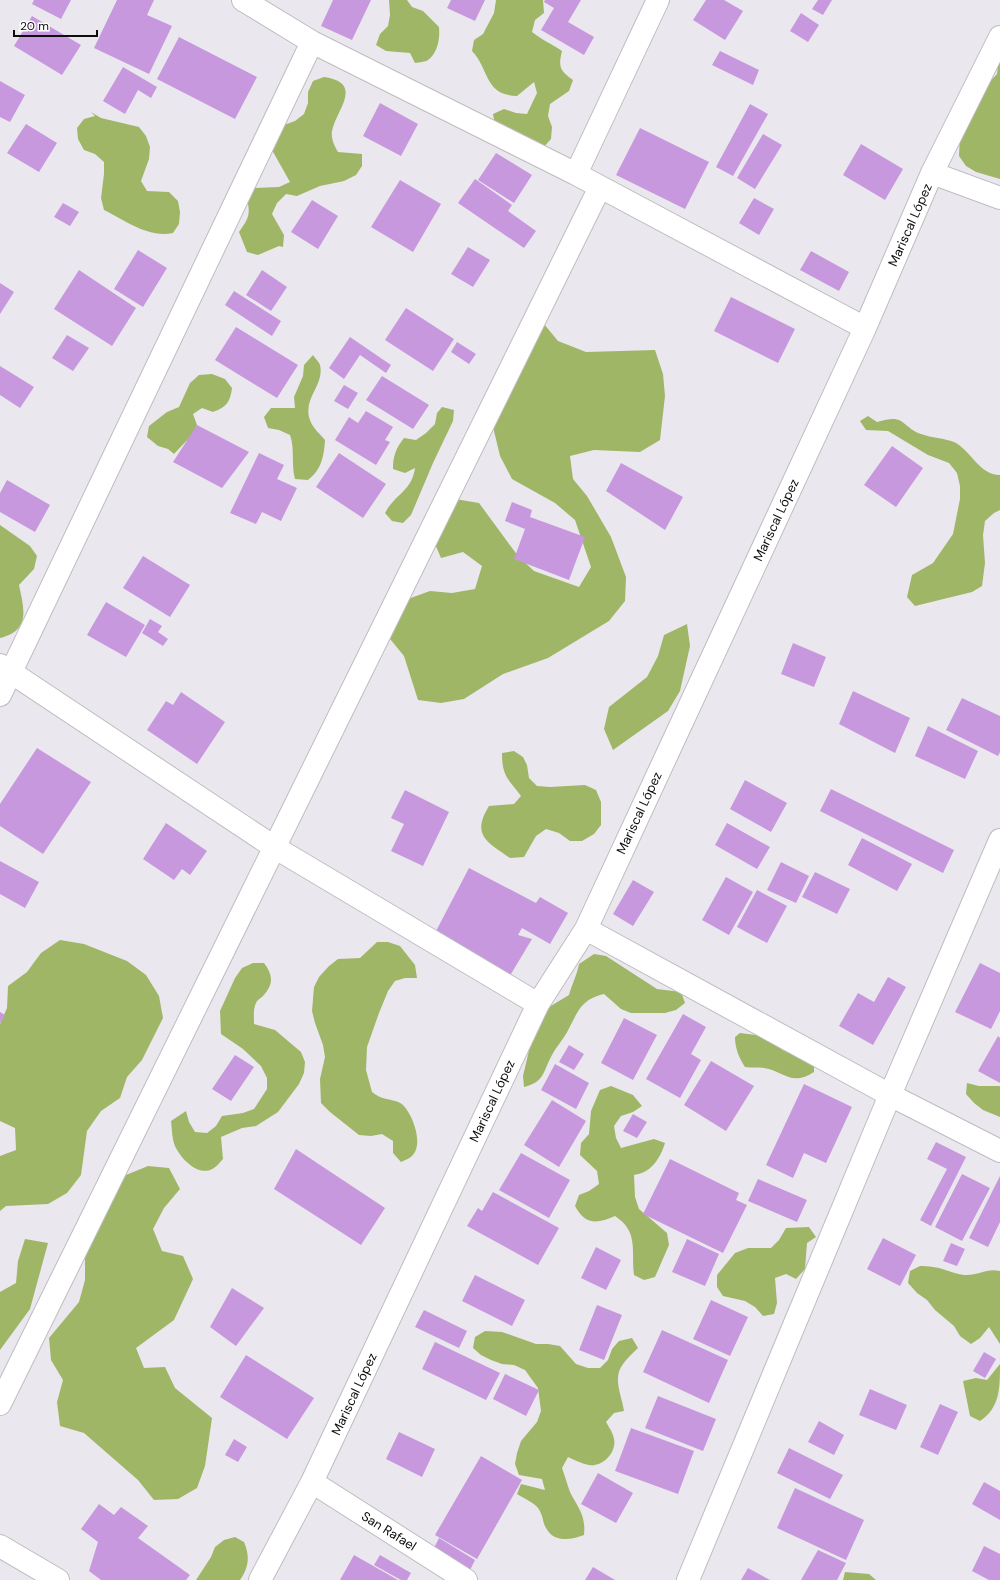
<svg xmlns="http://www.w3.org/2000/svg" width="1000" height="1580" viewBox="0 0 1000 1580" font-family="'DM Sans',sans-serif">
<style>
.forest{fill:#9fb666}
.building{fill:#c798dd}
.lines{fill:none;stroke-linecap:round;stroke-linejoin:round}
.minor-casing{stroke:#bebcc1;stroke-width:24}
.minor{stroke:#fff;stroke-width:22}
.labels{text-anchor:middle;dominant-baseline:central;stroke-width:4;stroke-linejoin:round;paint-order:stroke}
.street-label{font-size:13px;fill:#0e0e0f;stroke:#fff}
</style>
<rect width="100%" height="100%" fill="#eae8ee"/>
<!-- forest -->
<path class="forest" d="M389,0H407L412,7L423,11L439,27C440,39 438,52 428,60C425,62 419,62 415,63L410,53L386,51L376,45L380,34L388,26L390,15Z
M496,0H543L544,13L535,20L532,32C542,40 552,44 562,51C558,67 560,71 573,80L569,91L550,104L548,116L552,127L551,139L543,148L495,125L493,114L504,109L516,113L527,114L537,93L534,82L517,96C484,95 490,70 472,51L474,40L483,34L494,13Z
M1000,47V179L976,172L966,166L959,156L960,134L981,91L997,74Z
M324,77C365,83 336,110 332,131C331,139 334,145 338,152L362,154V166L356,175L344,181L320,186L297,196L286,194L277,203L272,214L284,235L283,247L279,246L258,255L247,252L239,232C248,219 251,215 247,199L254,188L279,187L290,182L268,143L284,125L295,121L304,114L308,103V92L313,81Z
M91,112L101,118L139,127L146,136L150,147L149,159L141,181L147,191L169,192L178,201L180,212L179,224L173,233C148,238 126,221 104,210L101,198L104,174V162L95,154L84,150L78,139L77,128L84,119L95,116Z
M544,324L558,341L586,352L655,350L663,374L665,396L660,440L640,452L594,450L570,456L573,479L587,496L611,537L626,577L625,601L609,621L548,658L503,674L464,699L441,703L418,700L404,656L386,634L408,599L430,591L452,593L475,589L482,566L463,552L441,558L432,537L455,499L479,503L518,556L534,571L579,587L591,567L575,520L555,503L512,479L500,456L494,431L492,402Z
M313,355C315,358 319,362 320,365C325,385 302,399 310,420C312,427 320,434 325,440C324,457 321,470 308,480L295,479C291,464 295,449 290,435L279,430L268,428L264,417L271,408H295L294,397L303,376L304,365Z
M212,374L225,379L232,388C230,403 226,407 213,412L202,408L193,414L197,425L192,435L174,454L168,449L158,446L147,437L149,426L167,412L179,407L190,383L199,375Z
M442,407L454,410L453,421L433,463L411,515L403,523L392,521L385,513C395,494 412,491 415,468L405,473L393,469C393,456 396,448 404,438L416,440L426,433L435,424L437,413Z
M868,416L877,422C906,413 900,426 921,434C932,438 944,438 954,442C972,451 979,475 1000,475V510L994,513L985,521L983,535L985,563L982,586L972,592L915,606L907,597L912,575L933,563L953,534L960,499V486L957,473L949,463L928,455L888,431L866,430L860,421Z
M0,525L30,546L37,556L34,569L19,585C24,609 31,630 0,638Z
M687,624L690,646L680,691L668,711L613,750L604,729L609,707L647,677L658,656L664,635Z
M514,751L523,757L527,765L529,778L537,786L550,787L585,785L596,790L601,802V825L594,834L582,841H570L559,833L546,829L536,836L524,857L510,858C487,842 471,835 489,806L514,804L521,796C508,779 502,776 502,753Z
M60,940L84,944L127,961L146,975L159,996L163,1018L142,1060L127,1077L120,1098L101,1111L87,1131L81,1175L67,1193L48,1204L6,1206L0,1211V1156L16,1150L15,1128L0,1121V1024L7,1008L8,986L27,972L41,953Z
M377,942H388L400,946L415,965L417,978H405L395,981L388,991L379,1013L367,1047L366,1070L372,1092C375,1094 379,1097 383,1098C389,1100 397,1100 403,1105C413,1115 424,1145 412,1156C409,1159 404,1160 401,1162L393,1153V1141L382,1134L371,1136L359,1135L330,1112L321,1103L320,1079L325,1057L323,1045L315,1023L312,1011L314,987L319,977L329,966L338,959L360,958Z
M594,954L606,956L657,989L681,992L685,1003L676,1010L665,1013H631L621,1009L604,994C579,1000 578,1013 566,1034C562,1041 556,1047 552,1055C543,1071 545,1082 524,1087L523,1076L531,1042L549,1007L569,995C572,984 577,975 579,964Z
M253,963H264C273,975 274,984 263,996C261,998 257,1000 256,1003C253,1009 254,1018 254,1024L275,1030L301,1052L305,1062L304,1073L299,1084L278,1112L256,1126L242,1128L221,1137L223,1159C220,1162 217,1166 214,1168C199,1178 181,1159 175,1146C172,1139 172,1129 171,1121L186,1111L189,1122L195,1132L207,1133L216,1126L222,1116L243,1113L254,1109L267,1089V1078L261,1066L243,1049L221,1034L220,1011L235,978L242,968Z
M740,1033L765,1036L784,1051L801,1055L814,1066V1072C791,1087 784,1071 764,1068C758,1067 752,1068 745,1067C739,1058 735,1048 735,1037Z
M967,1083L979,1086H1000V1117L983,1110L974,1103L966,1094Z
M611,1086L633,1095L642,1106L633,1112L621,1116L614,1126L616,1138L621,1148L654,1139L665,1143C662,1153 656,1165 646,1171C643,1173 638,1174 634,1175L635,1197L639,1209L667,1233L669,1245L655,1277L644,1280L634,1275C631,1250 639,1232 615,1216C597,1224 585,1225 575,1206L579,1195L589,1191L599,1184L597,1171L580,1155L581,1143L589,1134L591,1111L600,1090Z
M148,1166L169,1168L180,1189L164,1208L153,1229L162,1251L183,1256L193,1279L174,1320L136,1348L144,1368L165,1367L175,1388L212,1418L205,1466L197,1488L178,1499L154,1500L138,1480L84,1433L60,1426L57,1402L63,1380L51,1360L49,1338L79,1302L85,1280V1257L111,1193L126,1175Z
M809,1227L816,1237L807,1243L805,1269L796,1279L786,1274L775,1278L777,1303L774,1314L763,1316L755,1307L745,1301L723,1296L717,1287V1275L735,1253L748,1248H771L779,1240L786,1228Z
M25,1239L48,1243L30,1309L0,1350V1292L16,1283L18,1261Z
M920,1266C924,1266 929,1266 933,1267C945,1268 954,1275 967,1275C979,1275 987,1268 1000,1271V1344L989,1327L980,1338L971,1344L960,1336L954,1326L935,1310L927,1300L917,1293L908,1283L910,1271Z
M485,1331L502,1332L536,1344H548L560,1346L576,1364L588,1368H600L608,1360L612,1349L619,1341L632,1338L638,1348C633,1353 627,1358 623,1364C612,1378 622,1396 624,1411L614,1413L606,1422C610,1429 616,1437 614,1446C612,1457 600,1467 589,1465C582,1464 575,1460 568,1457L562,1468C565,1476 567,1484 570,1492C578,1508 586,1515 584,1535C571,1540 554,1543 546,1528C542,1521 544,1517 538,1508C533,1502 523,1498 517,1494L521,1484L545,1490L542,1479L519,1475L515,1464L517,1453L521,1441L537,1422L541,1411L538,1388L525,1370L514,1365L502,1364L491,1360L481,1355L473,1348L475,1337Z
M1000,1364C1000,1388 1000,1408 980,1421L970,1416L963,1381L976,1378L987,1380Z
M235,1537L244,1542C250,1556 249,1567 240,1580H196L211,1557L215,1547L224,1540Z
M845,1572L869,1574L876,1580H843Z"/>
<!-- building -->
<path class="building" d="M34,0H71L61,19L32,4Z
M117,0H154L147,15L172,26L149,74L94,48Z
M333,0H371L352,40L321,26Z
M451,0H485L475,21L447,8Z
M545,0H581L568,22L594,37L584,55L541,30L554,8L544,2Z
M706,0H724L743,11L725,40L693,20Z
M818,0H832L823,15L812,9Z
M801,13L819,25L808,42L790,31Z
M32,16L81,45L62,75L14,46Z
M179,37L257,77L235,119L157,79Z
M720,51L759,70L753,85L712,65Z
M123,67L157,87L151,98L138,90L125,114L103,101Z
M0,81L25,95L10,122L0,117Z
M380,103L418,124L401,156L363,136Z
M750,104L768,114L733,176L716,167Z
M26,124L57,143L39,172L7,153Z
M640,128L709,162L685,209L616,175Z
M763,134L782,145L755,189L737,178Z
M861,144L903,169L885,200L843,175Z
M496,153L532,175L514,203L478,180Z
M475,179L512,205L508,211L536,231L524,248L458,203Z
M400,180L441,204L413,252L371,227Z
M754,198L774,209L759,235L739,223Z
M312,200L338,216L318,249L291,232Z
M63,203L79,212L70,226L54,217Z
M468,247L490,260L473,287L451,274Z
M138,250L167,268L143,307L114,289Z
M811,251L849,272L839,291L800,270Z
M79,270L136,308L112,346L54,309Z
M262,270L287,287L271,311L246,295Z
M0,283L14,292L0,314Z
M234,291L281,321L272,336L225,305Z
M731,297L795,329L778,363L714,331Z
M406,308L454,339L433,371L385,340Z
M236,327L298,365L277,398L215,360Z
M67,335L89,348L73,371L52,358Z
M350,337L391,365L386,373L360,355L344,379L329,368Z
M457,342L476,354L469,364L451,352Z
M0,366L34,387L20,408L0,395Z
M382,376L429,405L413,429L366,400Z
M344,385L358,393L348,409L334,401Z
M366,411L393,427L385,440L390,442L376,465L335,440L349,417L358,423Z
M197,425L249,452L222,488L173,462Z
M892,446L923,468L896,507L864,485Z
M259,453L284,465L277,479L297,488L281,521L262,512L256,524L230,513Z
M339,453L386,484L363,518L316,487Z
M621,463L683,497L665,530L606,491Z
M7,480L50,505L35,532L0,512V493Z
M512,502L532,510L530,517L585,537L569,580L514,559L525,529L505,521Z
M143,556L190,585L170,617L123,588Z
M106,602L145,625L126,657L87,635Z
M150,619L162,626L158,632L168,639L163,646L142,633Z
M793,643L826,657L814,687L781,674Z
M853,691L910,718L895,753L839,724Z
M181,692L225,722L197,764L147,730L166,701L173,705Z
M962,698L1000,716V752L998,756L946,730Z
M928,726L978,751L965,779L915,756Z
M37,748L91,782L43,854L0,826V804Z
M745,780L787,803L771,832L730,809Z
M831,789L954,850L943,873L820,811Z
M405,790L449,812L423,866L391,851L404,824L391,818Z
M166,823L207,851L190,875L182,869L174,880L143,859Z
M727,823L770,847L757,869L715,845Z
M862,838L912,864L897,891L848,865Z
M0,861L39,882L25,908L0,894Z
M781,862L809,876L796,903L767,890Z
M469,868L536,903L540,897L568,913L550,944L522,928L518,935L532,939L508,979L435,933Z
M815,872L850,889L837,914L802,897Z
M726,877L753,892L729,935L702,920Z
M633,880L654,892L633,926L613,914Z
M757,890L787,906L767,943L737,927Z
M980,963L1000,973V1011L991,1029L955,1012Z
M888,977L906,987L873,1045L839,1026L858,993L874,1002Z
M0,1012L5,1015L0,1023Z
M683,1014L706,1027L691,1054L701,1060L680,1098L646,1079Z
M624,1018L657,1035L633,1080L601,1063Z
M998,1036L1000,1038V1083L978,1071Z
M569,1045L584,1054L574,1070L559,1062Z
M235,1055L254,1067L231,1101L212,1089Z
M711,1061L754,1086L726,1131L684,1105Z
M555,1064L589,1083L576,1109L541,1090Z
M804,1084L852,1107L826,1163L804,1153L793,1178L766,1165Z
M552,1100L586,1121L559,1167L524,1145Z
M633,1114L647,1122L637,1138L623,1131Z
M936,1142L966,1157L931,1226L920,1220L947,1169L927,1159Z
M296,1149L385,1208L361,1245L274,1189Z
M521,1153L570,1180L549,1218L499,1190Z
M670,1159L739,1193L736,1200L747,1205L723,1253L643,1214Z
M962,1174L990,1188L962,1241L935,1227Z
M1000,1176V1222L988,1247L969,1238Z
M758,1179L807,1200L797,1222L748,1201Z
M493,1192L559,1228L538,1265L467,1226L478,1208L482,1211Z
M883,1238L916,1255L900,1286L867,1269Z
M687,1239L719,1254L705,1286L672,1272Z
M951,1243L965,1249L957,1266L943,1261Z
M596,1247L621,1260L606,1290L581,1278Z
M475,1275L525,1300L512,1326L462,1301Z
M232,1288L264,1308L236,1346L210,1327Z
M711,1300L748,1317L730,1356L693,1339Z
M597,1305L622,1315L604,1360L579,1350Z
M424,1310L467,1331L459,1348L415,1327Z
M662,1330L728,1360L709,1403L643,1372Z
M435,1342L500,1373L486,1400L422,1369Z
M984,1352L996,1359L985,1378L973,1371Z
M246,1355L314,1398L287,1439L220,1397Z
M505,1374L539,1390L526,1416L493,1399Z
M870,1389L907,1405L896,1430L859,1415Z
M658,1396L716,1419L703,1451L645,1428Z
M940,1404L958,1412L938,1455L920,1447Z
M819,1421L844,1435L834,1455L808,1442Z
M631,1428L694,1451L678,1494L615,1471Z
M399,1432L435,1449L422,1477L386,1459Z
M234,1439L247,1447L238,1462L225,1455Z
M789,1448L843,1475L830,1499L777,1473Z
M481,1456L522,1480L477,1559L435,1535Z
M598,1473L633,1493L616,1523L581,1504Z
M984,1482L1000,1491V1520L972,1504Z
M795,1488L864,1520L846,1560L777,1528Z
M99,1504L114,1515L121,1507L148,1526L138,1538L190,1575L186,1580H101L89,1571L98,1542L81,1529Z
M439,1538L475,1560L470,1570L434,1548Z
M984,1546L1000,1554V1580H989L972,1571Z
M818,1550L846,1563L837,1580H801Z
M354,1555L398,1580H340Z
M380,1555L411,1573L407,1580H401L374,1565Z
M593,1567L615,1580H585Z
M748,1568L770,1580H741Z"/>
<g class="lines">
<defs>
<path id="minor" d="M243,0L312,42L576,174L865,328
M932,173L1000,198
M576,174L658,0
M0,665L274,847L538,1004
M0,695L312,42
M586,929L890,1095L1000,1151
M0,1404L600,187
M312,1482L466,1580
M0,1546L58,1580
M260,1580L312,1482L538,1004L586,929L865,328L932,173L1000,37
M688,1580L890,1095L1000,840"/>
</defs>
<!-- minor casing -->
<use href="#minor" class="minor-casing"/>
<!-- minor -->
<use href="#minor" class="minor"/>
</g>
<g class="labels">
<!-- street labels -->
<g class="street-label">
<text transform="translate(910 225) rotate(-66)">Mariscal López</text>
<text transform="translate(776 520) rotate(-65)">Mariscal López</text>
<text transform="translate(639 813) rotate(-65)">Mariscal López</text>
<text transform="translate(492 1101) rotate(-65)">Mariscal López</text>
<text transform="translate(354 1394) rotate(-65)">Mariscal López</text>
<text transform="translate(389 1531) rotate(32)">San Rafael</text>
</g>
</g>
<!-- scale -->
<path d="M14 30v6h83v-6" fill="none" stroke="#0e0e0f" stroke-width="2"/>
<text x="20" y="30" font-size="12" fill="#0e0e0f" stroke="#ffffff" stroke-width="3" paint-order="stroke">20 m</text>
</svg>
